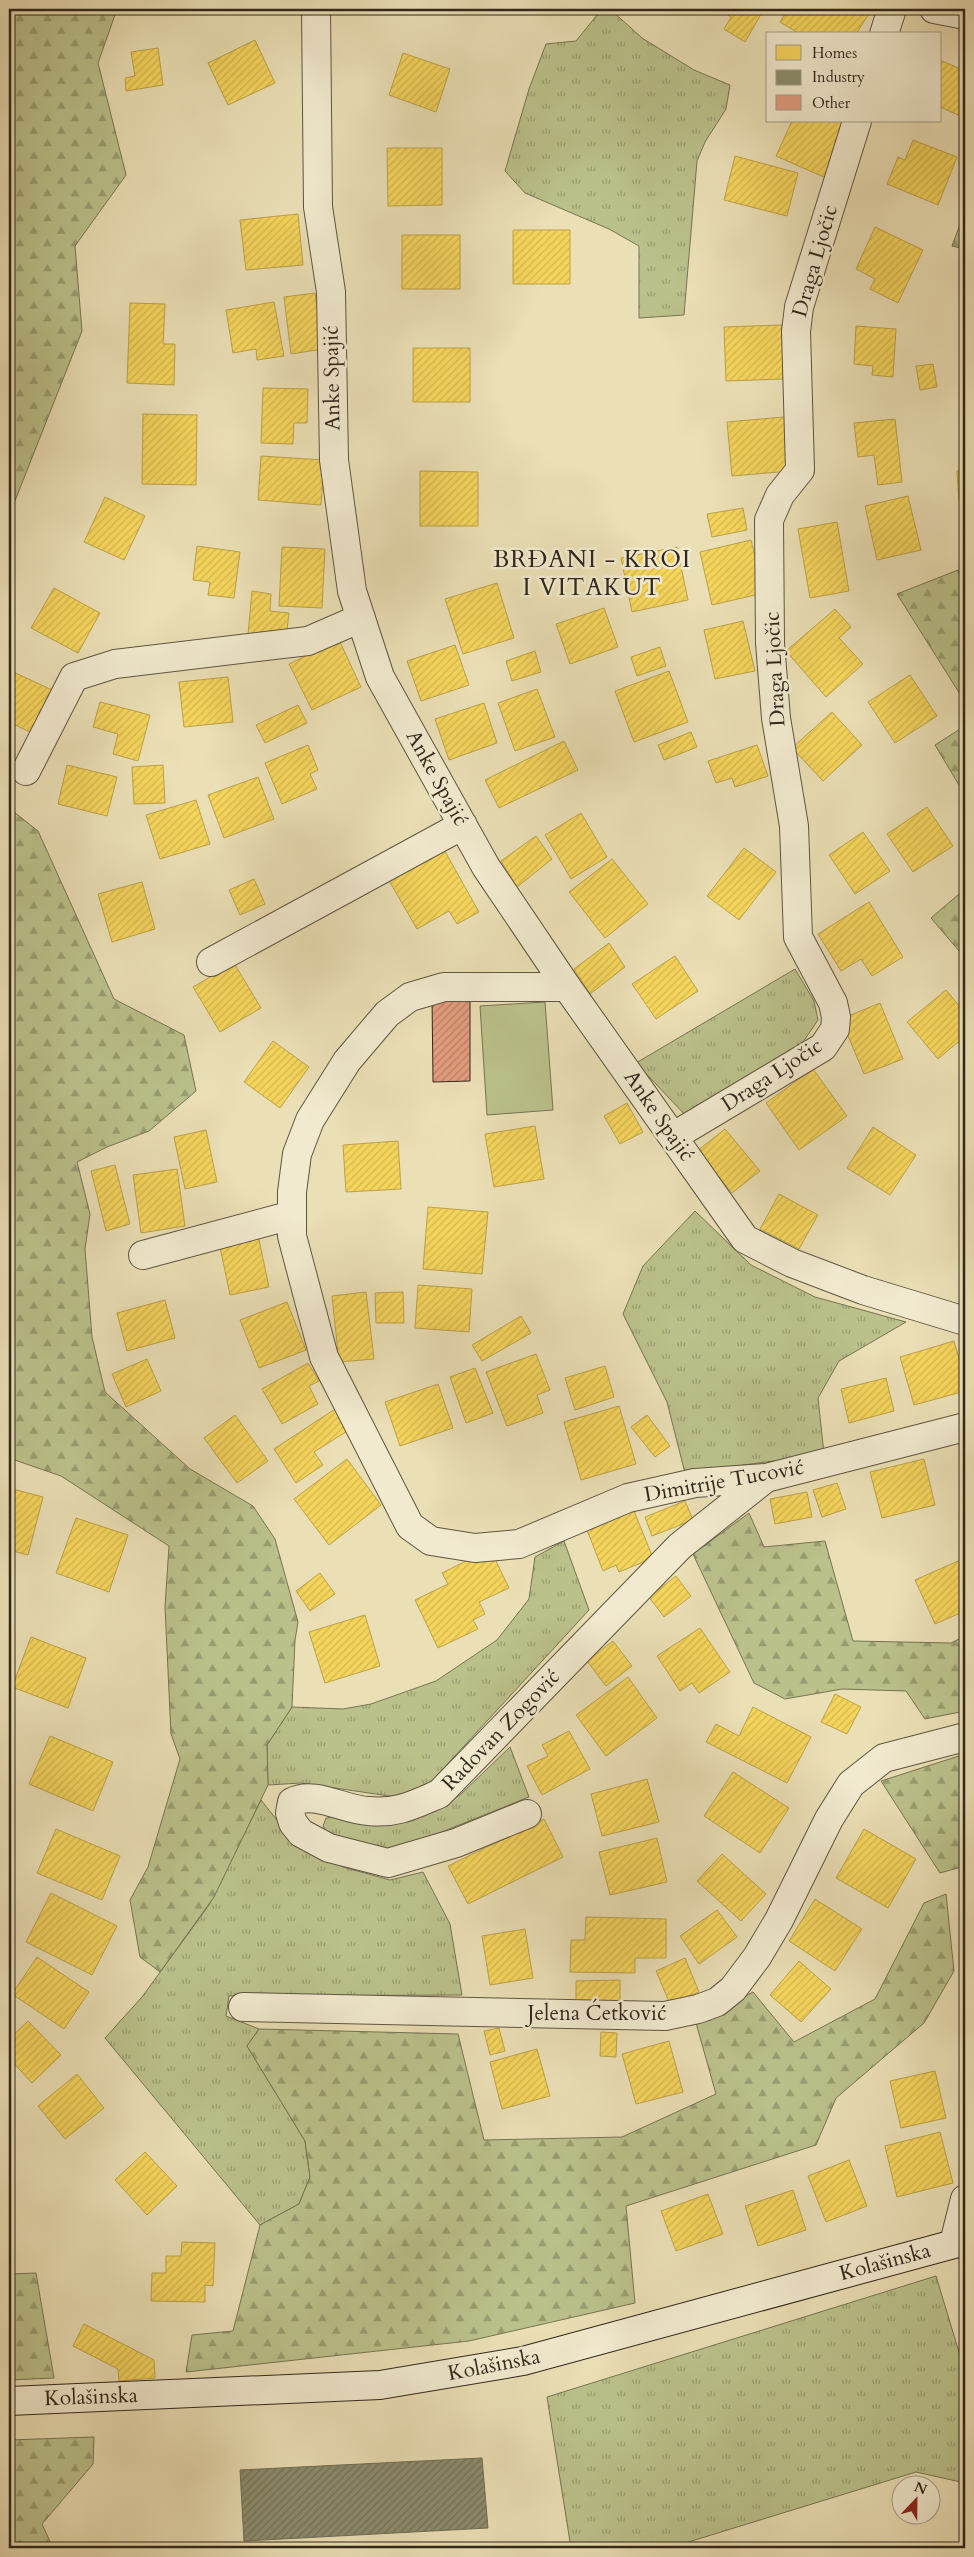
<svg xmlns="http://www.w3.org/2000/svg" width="974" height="2557" viewBox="0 0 974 2557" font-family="Cardo,serif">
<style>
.grass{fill:url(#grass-tufts);stroke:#767454}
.forest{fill:url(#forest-firs);stroke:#767454}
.pitch{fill:#bbc18b;stroke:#767454}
.homes{fill:url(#homes-hatch);stroke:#bba149}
.industry{fill:url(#industry-hatch);stroke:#706e55}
.building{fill:url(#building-hatch);stroke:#30271c}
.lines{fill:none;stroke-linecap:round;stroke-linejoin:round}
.minor-casing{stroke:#5f5542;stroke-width:30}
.secondary-casing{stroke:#30271c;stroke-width:30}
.minor{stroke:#f2eacf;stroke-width:28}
.secondary{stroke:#f2eacf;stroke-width:28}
.labels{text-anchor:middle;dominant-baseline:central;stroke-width:5;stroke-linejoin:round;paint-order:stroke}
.street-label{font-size:21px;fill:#30271c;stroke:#f2eacf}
.quarter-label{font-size:24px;letter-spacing:1px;fill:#30271c;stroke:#f2eacf}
</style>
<defs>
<pattern id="grass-tufts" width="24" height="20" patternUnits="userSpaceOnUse" patternTransform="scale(1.25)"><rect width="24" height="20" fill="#bbc18b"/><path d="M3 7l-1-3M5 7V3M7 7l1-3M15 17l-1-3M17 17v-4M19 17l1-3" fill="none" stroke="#989d71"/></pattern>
<pattern id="forest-firs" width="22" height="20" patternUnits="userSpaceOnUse" patternTransform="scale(1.25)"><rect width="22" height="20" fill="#bbc18b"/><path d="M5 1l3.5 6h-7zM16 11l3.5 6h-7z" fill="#989d71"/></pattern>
<pattern id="homes-hatch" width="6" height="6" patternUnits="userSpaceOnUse" patternTransform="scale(1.25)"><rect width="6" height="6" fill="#f6d55c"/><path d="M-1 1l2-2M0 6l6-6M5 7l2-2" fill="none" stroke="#d3b74f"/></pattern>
<pattern id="industry-hatch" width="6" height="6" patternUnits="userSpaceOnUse" patternTransform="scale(1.25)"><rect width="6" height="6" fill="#8c8c6e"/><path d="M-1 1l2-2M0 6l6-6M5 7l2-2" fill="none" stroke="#73725a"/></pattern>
<pattern id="building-hatch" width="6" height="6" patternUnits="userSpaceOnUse" patternTransform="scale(1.25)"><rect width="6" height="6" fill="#e49d7e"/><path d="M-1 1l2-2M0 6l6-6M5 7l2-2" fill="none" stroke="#b98066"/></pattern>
</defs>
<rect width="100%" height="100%" fill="#ebdfb5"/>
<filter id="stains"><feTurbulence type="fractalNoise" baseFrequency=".004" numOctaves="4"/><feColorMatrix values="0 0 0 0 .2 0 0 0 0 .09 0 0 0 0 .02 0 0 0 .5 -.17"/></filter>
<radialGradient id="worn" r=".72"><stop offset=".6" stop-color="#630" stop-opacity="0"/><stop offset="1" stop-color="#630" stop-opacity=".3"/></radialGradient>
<!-- grass -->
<path class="grass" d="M602,9H610L642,38L694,70L730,85L726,109L705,142L697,161L684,315L639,318V246L609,229L525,193L505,171L529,89L546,44L576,41Z
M795,969L814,1001L818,1020L801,1045L687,1117L636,1063Z
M695,1211L751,1265L815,1297L906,1322L839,1361L818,1398L824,1454L685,1473L667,1402L623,1314L643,1266Z
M564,1541L589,1610L431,1782L396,1797L301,1783L268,1785L267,1745L292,1707L343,1709L371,1704L436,1681L497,1640L529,1599L535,1557Z
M510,1747L529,1797L402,1848L380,1849L329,1837L323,1826L326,1818L433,1809L460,1795Z
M261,1800L292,1839L343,1867L390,1880L423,1872L450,1924L462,1995L229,1996L226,2016L259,2029L247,2046L305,2141L310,2177L299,2204L260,2225L105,2038L142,1997L209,1905Z
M936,2276L965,2372V2483L916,2472L669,2548H571L547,2397Z"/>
<!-- forest -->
<path class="forest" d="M9,9H117L98,63L126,175L75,246L82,331L9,516Z
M965,211V249L952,246Z
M958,570L965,596V702L897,594Z
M965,726V795L935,745Z
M9,808L38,831L114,999L184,1035L196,1091L149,1131L107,1147L77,1162L90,1214L85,1249L92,1337L105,1392L190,1469L253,1506L275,1539L298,1622L295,1640L292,1707L267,1745L268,1785L214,1897L160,1972L140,1957L130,1900L148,1867L180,1759L171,1734L165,1607L169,1546L61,1476L9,1458Z
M965,889V958L931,918Z
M749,1513L764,1547L825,1541L853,1641L951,1643L965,1636V1711L925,1719L906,1691L842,1689L785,1699L754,1683L693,1554Z
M965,1754V1866L940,1873L881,1781Z
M946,1894L954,1971L924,2023L836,2098L816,2145L626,2206L635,2303L469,2341L186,2372L192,2335L233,2331L260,2225L299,2204L310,2177L305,2141L247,2046L259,2029L458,2034L484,2140L622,2137L716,2094L696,2023L753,1992L794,2042L875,1999L924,1903Z
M36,2273L54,2378L9,2380V2274Z
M94,2437L93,2464L42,2524L53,2548H9V2440Z"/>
<!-- pitch -->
<path class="pitch" d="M545,1002L553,1110L487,1115L480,1006Z"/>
<!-- homes -->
<path class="homes" d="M720,9H764L745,42L724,29L731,17L719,10Z
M788,9H857L868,15L856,34H800L780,22Z
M255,40L275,83L228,105L208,63Z
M158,48L163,85L126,91L125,78L135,76L131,52Z
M403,53L450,69L436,112L389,95Z
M940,60L965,71V118L940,107Z
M792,121H838L849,127L826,178L776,156Z
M913,140L957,157L938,205L887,184L898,157L905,160Z
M387,148H442V205L388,206Z
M735,156L798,173L787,216L724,200Z
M298,214L303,265L246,270L240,220Z
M875,227L923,250L898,303L870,289L875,279L856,269Z
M513,230H570V284H513Z
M402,235H460V289H402Z
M315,293L323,349L291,354L284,297Z
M274,302L284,356L257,360L256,349L233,353L226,310Z
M130,303L165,304L163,344H175L174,385L127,383Z
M782,325L783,379L726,381L724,327Z
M856,326L896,329L893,377L872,375L873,366L854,364Z
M413,348H470V402H413Z
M933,364L937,387L920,390L916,366Z
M263,388L308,389L307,423H294L293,444L261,443Z
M143,414L197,415L196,485L142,484Z
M784,417L790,471L732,476L727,422Z
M895,419L902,482L878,485L874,455L858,457L854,423Z
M261,456L324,460L321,505L258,500Z
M965,470V500L959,501L957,471Z
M420,471L478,472V526H420Z
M908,496L921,550L877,560L865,506Z
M105,497L145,516L124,560L84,542Z
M743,508L747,530L712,537L707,514Z
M837,522L849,591L810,598L798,529Z
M751,540L764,593L712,605L700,552Z
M197,546L240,552L234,598L208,595L210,582L193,580Z
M282,547L325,549L322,608L279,606Z
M677,547L688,600L632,612L621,558Z
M497,583L514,638L463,654L445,599Z
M54,588L100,613L78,653L31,628Z
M252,591L271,594L270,611L289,613L286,639L248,635Z
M604,608L618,647L570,664L556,624Z
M835,609L851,627L839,638L863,664L826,697L786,651Z
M743,621L755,671L715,679L704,630Z
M339,640L361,687L312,710L289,664Z
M455,645L469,685L421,701L407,661Z
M660,647L666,666L637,676L631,657Z
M535,651L541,672L512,681L506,661Z
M9,670L52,690L32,733L9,722Z
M669,671L688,722L634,742L615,691Z
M910,675L937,716L895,743L868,702Z
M228,677L233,722L184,727L179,682Z
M537,689L555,737L515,751L498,703Z
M100,702L150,715L138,761L113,754L118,734L93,727Z
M484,703L497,743L449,760L435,719Z
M298,705L307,723L265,743L256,725Z
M832,712L862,745L823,781L792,748Z
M691,732L697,747L664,760L658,745Z
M564,741L578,770L499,808L485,780Z
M308,745L318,770L310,774L317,789L282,804L265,763Z
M757,745L768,776L735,787L732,778L716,783L708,761Z
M67,765L117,777L107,816L58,804Z
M163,765L165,803L134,804L132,767Z
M258,777L274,819L224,838L208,795Z
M196,800L210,844L160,859L146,815Z
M927,807L953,846L913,872L887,834Z
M581,813L607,857L571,879L545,835Z
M863,832L890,871L855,894L829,855Z
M536,836L552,859L517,887L501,861Z
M442,846L479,912L457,924L449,911L417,929L387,877Z
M744,848L776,872L739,920L707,896Z
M612,859L648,904L605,938L569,892Z
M254,879L265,904L240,915L229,890Z
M142,882L155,929L112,942L98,894Z
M869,902L903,957L872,976L861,959L841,971L818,934Z
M609,943L625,967L590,994L574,969Z
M675,956L698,991L656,1019L632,984Z
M234,963L261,1008L220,1032L193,987Z
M946,990L965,1013V1050L958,1042L938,1059L907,1022Z
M880,1003L903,1059L864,1074L841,1019Z
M273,1041L309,1067L280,1108L244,1082Z
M813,1069L847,1116L799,1150L766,1103Z
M627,1103L643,1132L620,1144L604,1116Z
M535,1126L544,1179L494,1187L485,1134Z
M873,1127L916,1155L890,1195L847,1168Z
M725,1129L760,1171L732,1193L697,1151Z
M206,1130L217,1182L185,1189L174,1137Z
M398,1141L401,1189L346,1192L343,1145Z
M115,1165L130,1224L106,1231L91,1171Z
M177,1169L185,1226L141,1233L133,1175Z
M779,1194L818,1215L799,1249L760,1229Z
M428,1207L488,1212L482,1274L423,1269Z
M258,1235L269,1287L230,1295L219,1242Z
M418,1285L472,1289L469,1332L415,1328Z
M366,1292L374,1359L339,1362L332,1296Z
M403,1292L404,1323H376L375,1293Z
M165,1300L175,1338L127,1351L117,1313Z
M287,1302L306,1350L259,1368L240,1320Z
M521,1316L531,1333L482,1361L472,1345Z
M954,1341L965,1379V1391L914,1405L900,1357Z
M536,1354L550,1390L537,1395L543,1413L507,1426L486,1372Z
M147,1359L161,1391L126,1407L112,1374Z
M308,1363L319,1381L309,1386L318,1404L282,1424L262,1389Z
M605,1366L614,1397L575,1410L565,1378Z
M475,1368L493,1413L466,1423L450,1377Z
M886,1378L894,1411L849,1423L841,1389Z
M438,1384L453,1428L400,1446L385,1402Z
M619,1406L636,1464L581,1480L564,1422Z
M335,1409L349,1430L314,1452L323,1465L296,1483L274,1449Z
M235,1415L268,1461L237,1483L204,1438Z
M647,1415L670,1446L655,1457L631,1427Z
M347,1459L381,1505L329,1545L294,1499Z
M924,1459L935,1505L882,1518L870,1472Z
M837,1483L846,1509L822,1517L813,1490Z
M9,1488L43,1497L28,1555L9,1550Z
M807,1492L812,1517L775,1524L770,1499Z
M685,1501L693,1520L652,1536L645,1517Z
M634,1511L653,1558L619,1572L616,1565L603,1571L587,1530Z
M76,1518L128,1535L109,1592L56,1573Z
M493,1555L509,1588L479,1602L485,1614L473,1620L478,1629L438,1648L415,1600L448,1584L442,1573L474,1557L476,1563Z
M965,1558V1611L935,1624L915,1580Z
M320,1573L335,1594L310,1611L296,1591Z
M676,1576L691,1596L664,1617L649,1597Z
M365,1615L380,1666L325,1683L309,1632Z
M700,1628L730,1672L699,1693L692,1683L680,1691L657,1656Z
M31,1637L86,1658L68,1708L12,1687Z
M613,1641L632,1666L606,1686L587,1661Z
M628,1677L657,1718L606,1756L576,1715Z
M835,1694L861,1707L847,1734L821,1722Z
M753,1707L811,1737L787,1783L706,1742L716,1724L739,1736Z
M569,1731L590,1769L542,1795L527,1766L548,1756L542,1745Z
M50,1736L113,1762L93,1811L29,1784Z
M733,1772L789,1808L760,1853L704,1816Z
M647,1779L659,1822L602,1836L591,1794Z
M544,1819L563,1857L468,1904L448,1866Z
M56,1829L120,1856L102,1900L37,1873Z
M864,1829L916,1859L888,1908L836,1878Z
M657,1838L667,1882L610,1895L599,1852Z
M722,1854L766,1894L741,1921L697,1881Z
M51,1893L117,1926L92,1975L26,1942Z
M815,1899L862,1929L835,1971L789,1941Z
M717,1910L737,1937L699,1964L680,1936Z
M586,1917L666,1919V1958H635V1973L570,1972L571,1940H585Z
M525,1929L533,1978L490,1985L482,1936Z
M37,1957L89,1992L64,2029L12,1994Z
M685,1958L699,1992L670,2004L656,1971Z
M799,1961L831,1989L801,2022L770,1995Z
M620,1980V2005L576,2006V1981Z
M28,2021L61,2055L32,2083L9,2058V2039Z
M499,2028L505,2051L490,2055L484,2031Z
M601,2032L617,2033L616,2057L600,2056Z
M669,2041L683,2092L636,2104L622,2054Z
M537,2049L550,2096L502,2109L490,2062Z
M935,2071L946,2118L901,2128L890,2081Z
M77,2074L104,2108L65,2139L38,2106Z
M940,2132L953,2183L897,2197L885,2146Z
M145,2152L177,2186L147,2215L115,2180Z
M849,2160L867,2206L826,2222L808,2176Z
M793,2190L806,2230L758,2246L745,2206Z
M708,2194L723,2234L676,2251L661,2211Z
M182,2242L215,2243L213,2286L205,2285V2302L151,2301L152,2273H166V2256H181Z
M84,2324L154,2360L155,2378L119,2381L118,2369L73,2346Z"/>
<!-- industry -->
<path class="industry" d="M482,2458L488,2528L244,2541L240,2470Z"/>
<!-- building -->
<path class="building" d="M432,996H470V1081L433,1082Z"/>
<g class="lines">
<defs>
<path id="minor" d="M316,9L318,207L331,292L334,460L352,591L380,677L486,867L567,987L745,1239L792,1263L863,1290L965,1321
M934,9L965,15
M884,34L892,9
M26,771L74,677L115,664L308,641L361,618
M211,962L463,825
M567,987H444L410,997L387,1014L347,1061L310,1120L297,1154L292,1192V1236L324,1357L410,1526L431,1541L475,1548L519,1544L628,1498L695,1483L766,1478L965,1427
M674,1136L823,1047L835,1029L836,1017L833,1003L798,937L794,826L776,718L770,643L769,520L780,495L800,470L796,331L799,307L857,121
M143,1255L292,1215
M527,1814L456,1843L388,1863L329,1848L301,1833L293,1823L290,1813L292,1802C314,1790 344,1810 368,1811C397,1814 413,1805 439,1794L680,1546L766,1478
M243,2007L665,2016L698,2009L717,2002L733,1989L757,1957L779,1920L829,1819L851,1784L884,1758L965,1737
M954,2243L965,2199"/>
<path id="secondary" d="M9,2401L380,2385L523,2361L965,2241"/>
</defs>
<!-- minor casing -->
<use href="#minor" class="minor-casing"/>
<!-- secondary casing -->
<use href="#secondary" class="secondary-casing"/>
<!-- minor -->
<use href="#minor" class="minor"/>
<!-- secondary -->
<use href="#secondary" class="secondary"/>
</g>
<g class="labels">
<!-- street labels -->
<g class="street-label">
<text transform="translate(815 261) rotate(-74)">Draga Ljočic</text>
<text transform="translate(332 378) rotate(-91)">Anke Spajić</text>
<text transform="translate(775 669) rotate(-93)">Draga Ljočic</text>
<text transform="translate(437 778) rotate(61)">Anke Spajić</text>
<text transform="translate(772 1075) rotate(-33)">Draga Ljočic</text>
<text transform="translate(659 1116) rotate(55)">Anke Spajić</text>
<text transform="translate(724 1481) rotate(-10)">Dimitrije Tucović</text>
<text transform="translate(501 1730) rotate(-46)">Radovan Zogović</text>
<text x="597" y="2013">Jelena Ćetković</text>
<text transform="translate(885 2262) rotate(-15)">Kolašinska</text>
<text transform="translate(494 2365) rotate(-11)">Kolašinska</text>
<text transform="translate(91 2397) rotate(-2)">Kolašinska</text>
</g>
<!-- quarter labels -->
<g class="quarter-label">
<text x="592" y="559">BRĐANI - KROI<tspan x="592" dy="28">I VITAKUT</tspan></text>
</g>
</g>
<!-- margin -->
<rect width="974" height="2557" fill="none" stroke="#ebdfb5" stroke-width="30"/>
<rect x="10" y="10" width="954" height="2537" fill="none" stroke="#30271c" stroke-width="2.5"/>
<rect x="15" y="15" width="944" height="2527" fill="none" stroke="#30271c"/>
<!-- legend -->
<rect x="766" y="32" width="175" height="90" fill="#f2eacf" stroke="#a49c87"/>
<rect x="776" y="45" width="25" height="15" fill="#f6d55c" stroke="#a49c87"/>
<text x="812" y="58" font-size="15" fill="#30271c">Homes</text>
<rect x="776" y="70" width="25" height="15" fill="#8c8c6e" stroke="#a49c87"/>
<text x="812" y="82" font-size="15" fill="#30271c">Industry</text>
<rect x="776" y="95" width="25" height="15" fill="#e49d7e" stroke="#a49c87"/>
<text x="812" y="108" font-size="15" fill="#30271c">Other</text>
<!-- north arrow -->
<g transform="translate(916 2500) rotate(22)"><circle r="24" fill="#f2eacf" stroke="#a49c87"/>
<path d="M0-4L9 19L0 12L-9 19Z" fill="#8f2418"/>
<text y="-8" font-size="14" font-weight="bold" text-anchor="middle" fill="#30271c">N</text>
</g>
<rect width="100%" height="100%" filter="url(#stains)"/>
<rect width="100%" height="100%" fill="url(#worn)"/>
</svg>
